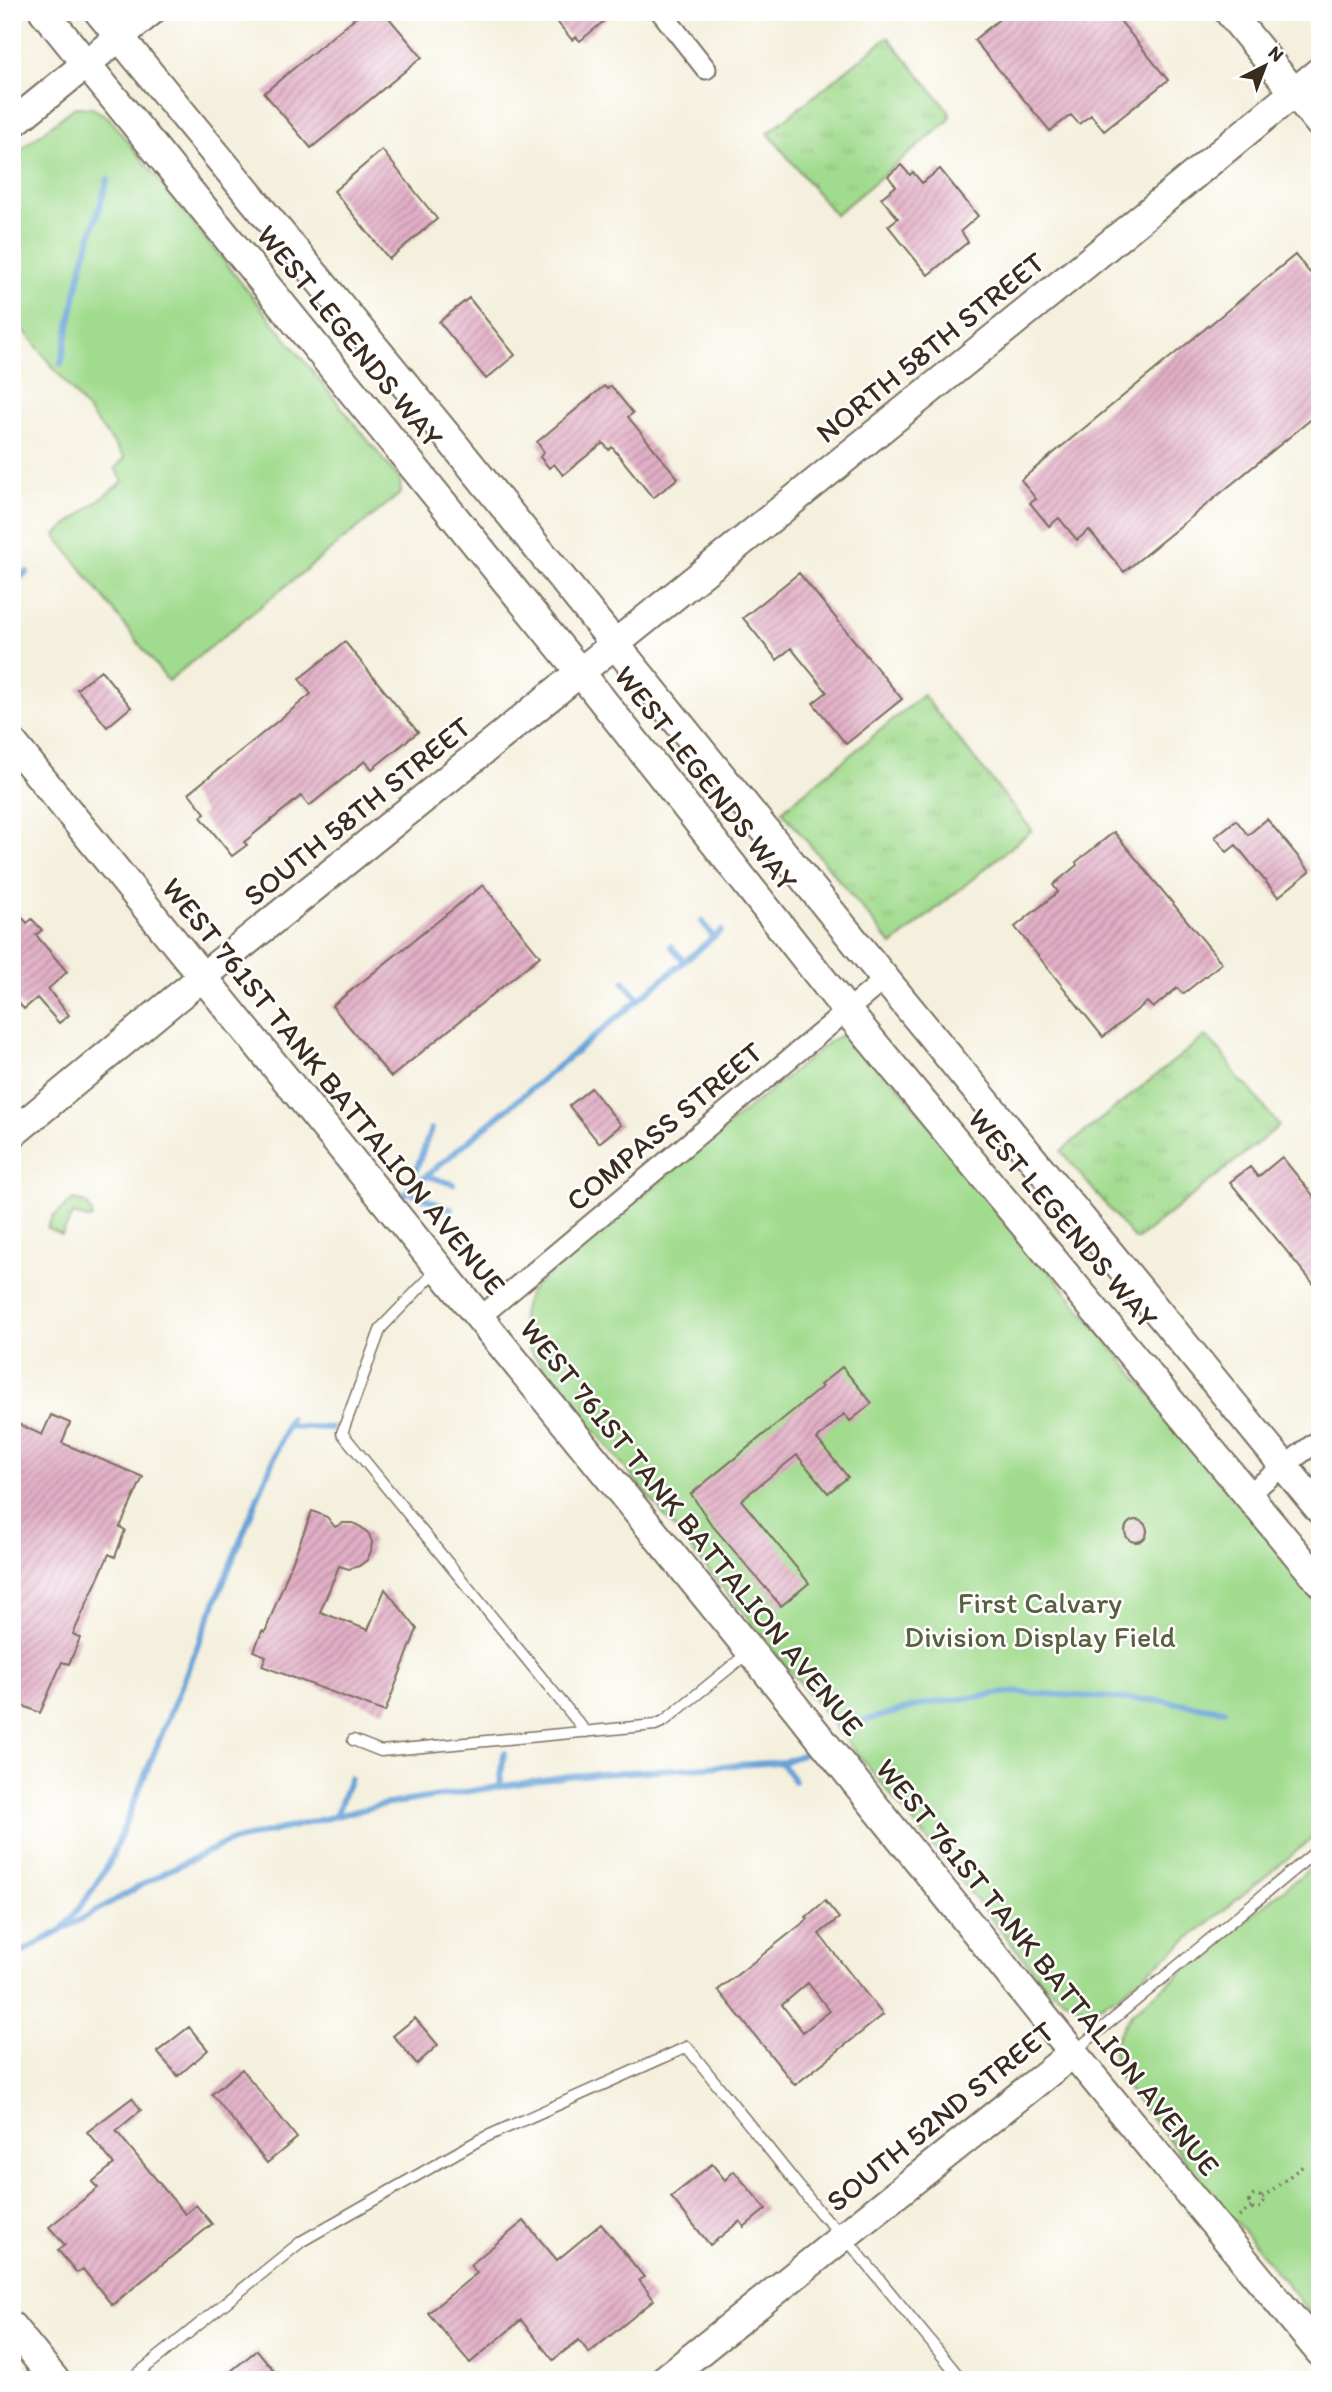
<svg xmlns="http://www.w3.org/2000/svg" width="1332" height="2392" viewBox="0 0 1332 2392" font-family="Itim,sans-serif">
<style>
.grass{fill:url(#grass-tufts);stroke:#6e8256;stroke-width:2}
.park{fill:#a1db8e;stroke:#6e8256;stroke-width:2}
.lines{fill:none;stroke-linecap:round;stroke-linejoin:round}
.stream{stroke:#68a3d8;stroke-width:6}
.building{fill:url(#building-hatch);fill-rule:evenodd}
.lane-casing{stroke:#7c6f61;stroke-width:13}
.street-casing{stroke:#7c6f61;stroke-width:23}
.secondary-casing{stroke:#7c6f61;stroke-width:32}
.path{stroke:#7c6f61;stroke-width:3.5;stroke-dasharray:2 5;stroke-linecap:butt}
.lane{stroke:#fff;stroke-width:10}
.street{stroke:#fff;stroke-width:19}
.secondary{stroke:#fff;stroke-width:28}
.labels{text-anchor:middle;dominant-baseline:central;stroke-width:5;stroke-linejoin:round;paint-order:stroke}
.street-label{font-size:30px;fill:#3b2a1e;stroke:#fff}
.park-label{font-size:30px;fill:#5a5f40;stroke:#fff}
</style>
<defs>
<pattern id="grass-tufts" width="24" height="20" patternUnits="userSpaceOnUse" patternTransform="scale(1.75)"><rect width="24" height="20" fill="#a1db8e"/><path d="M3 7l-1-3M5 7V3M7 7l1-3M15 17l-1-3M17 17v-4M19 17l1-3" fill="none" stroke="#8cbc7a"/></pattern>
<pattern id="building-hatch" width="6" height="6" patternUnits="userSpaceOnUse" patternTransform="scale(1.75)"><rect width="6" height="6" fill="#e2afc6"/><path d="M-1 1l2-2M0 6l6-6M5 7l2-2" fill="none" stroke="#b88fa0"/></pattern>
</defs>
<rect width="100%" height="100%" fill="#fff"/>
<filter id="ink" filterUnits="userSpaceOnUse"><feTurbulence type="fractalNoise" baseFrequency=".0143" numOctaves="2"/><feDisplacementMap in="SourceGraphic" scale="14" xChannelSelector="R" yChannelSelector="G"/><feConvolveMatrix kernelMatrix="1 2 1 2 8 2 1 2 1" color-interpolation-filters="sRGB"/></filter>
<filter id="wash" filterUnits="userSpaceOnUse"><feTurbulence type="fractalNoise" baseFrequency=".00686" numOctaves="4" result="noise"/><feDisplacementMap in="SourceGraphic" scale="28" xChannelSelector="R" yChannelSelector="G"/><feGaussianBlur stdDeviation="1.57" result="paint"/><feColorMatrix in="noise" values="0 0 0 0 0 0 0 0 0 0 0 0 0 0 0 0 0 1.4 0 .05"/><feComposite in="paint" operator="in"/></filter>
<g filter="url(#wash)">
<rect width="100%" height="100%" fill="#f4f0dd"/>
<!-- grass -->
<path class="grass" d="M888,37L949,111L950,118L947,122L835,215L768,133Z
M923,695L1032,830L892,945L782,811Z
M1204,1037L1208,1038C1215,1047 1227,1056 1231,1066C1236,1075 1236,1080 1246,1084L1279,1126L1138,1239H1134L1061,1151Z
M73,1200L86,1203L92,1213V1218L88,1219L73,1214L62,1235L47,1228L52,1218Z"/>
<!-- park -->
<path class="park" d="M75,107L92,108L108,117L400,480L401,493L168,681L55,535L123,481L115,468L125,458L12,315V156Z
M844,1034L859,1038L1320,1602V1832L1128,1988C1088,2016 1086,2015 1046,1986L528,1348C519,1322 519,1311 533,1287L831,1040Z
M1320,1860V2325L1120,2080C1107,2047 1114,2041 1132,2013Z
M12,2355L32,2380H12Z"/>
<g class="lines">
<!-- stream -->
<path class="stream" d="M61,364L82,265L108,179
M12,583L27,572
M702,921L713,937
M671,946L684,961
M624,982L639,999
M431,1129L408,1192L451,1209
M427,1176L453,1184
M402,1196L721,931
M286,1426L331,1428
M837,1728L925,1704L1010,1692L1165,1701L1224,1710
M780,1762L795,1781
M500,1787L504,1753
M336,1816L350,1778
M65,1926L87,1898L109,1864L290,1418
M12,1958L165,1872L228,1842L382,1805L568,1776L783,1762L809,1752"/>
</g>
<g id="blocks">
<!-- building -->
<path class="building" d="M362,12H384L422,57L311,148L264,93Z
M549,12H615L580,41L576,37L572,40Z
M1008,12H1113L1168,80L1104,131L1091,115L1079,124L1071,115L1050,131L974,40Z
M382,150L437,219L389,259L334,191Z
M901,165L910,175L913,172L922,183L940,169L978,216L961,231L968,242L928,275L888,226L898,218L881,198L896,186L888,176Z
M1295,255L1310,273L1320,266V412L1124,572L1089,530L1077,540L1059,518L1049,526L1030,503L1036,499L1021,480Z
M469,298L515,355L486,379L439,322Z
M604,386L607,389L611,386L633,413L628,417L678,478L653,498L612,447L609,450L603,443L563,475L554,464L549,468L540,457L544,452L537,442Z
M799,573L902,699L846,744L813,703L827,692L791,648L777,660L743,618Z
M345,642L418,732L372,769L365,761L309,806L301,796L244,842L247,845L232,856L201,817L205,813L189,793L311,694L299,679Z
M101,670L131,707L107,727L77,689Z
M1267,819L1310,871L1278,897L1236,845L1227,852L1215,837L1236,820L1248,835Z
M1114,832L1222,963L1183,994L1177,988L1153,1008L1147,1002L1103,1037L1015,927L1058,892L1053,885L1077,865L1076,862Z
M483,885L540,956L391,1077L332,1006Z
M12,906L27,923L32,919L42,930L36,935L67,972L48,989L69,1015L59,1023L37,998L24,1009L12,996Z
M591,1088L621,1125L599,1143L569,1106Z
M1282,1157L1320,1204V1292L1230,1182L1250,1167L1258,1177Z
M842,1367L872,1403L850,1421L844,1414L817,1439L848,1477L828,1493L797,1455L741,1500L809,1583L781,1606L711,1524L691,1494L822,1387L820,1385Z
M51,1415L70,1423L62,1443L143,1477L120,1527L125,1530L115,1557L109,1554L73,1634L80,1638L69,1664L62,1662L40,1713L12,1701V1421L42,1435Z
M312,1511L327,1517L335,1527L343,1523H353L361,1527L369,1534L372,1542L371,1551L367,1560L359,1566L349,1569L339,1566L320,1612L368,1630L385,1589L417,1629L385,1712L262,1666L266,1656L254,1651L262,1631L265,1632Z
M1125 1531a11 11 0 1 1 22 0a11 11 0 1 1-22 0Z
M825,1901L839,1918L819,1934L883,2015L795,2085L718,1990L808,1919L806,1917ZM808,1983L830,2011L803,2032L782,2005Z
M415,2018L438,2045L417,2064L393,2036Z
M189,2027L208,2050L178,2076L157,2052Z
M242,2069L297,2138L267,2163L212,2094Z
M132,2098L141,2110L116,2131L185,2214L196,2205L212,2224L112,2305L83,2269L77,2273L58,2250L65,2245L49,2227L98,2188L92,2182L114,2164L87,2132Z
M712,2164L725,2180L734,2171L766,2209L744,2227L740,2221L710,2245L671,2197Z
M524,2221L557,2260L601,2224L644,2277L639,2280L654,2300L589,2353L579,2340L553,2360L521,2320L470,2363L428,2313L477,2273L470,2265Z
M257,2350L282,2380H220Z"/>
</g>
</g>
<g filter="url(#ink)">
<use href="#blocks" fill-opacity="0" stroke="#7c6f61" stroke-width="2"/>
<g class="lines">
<defs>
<path id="lane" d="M438,1269L381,1328L342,1433L586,1732
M353,1740L381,1751L655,1725L664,1721L748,1653
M1076,2050L1320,1848
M130,2380L302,2241L481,2139L687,2047L821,2214L844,2236L962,2380"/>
<path id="street" d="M661,12L706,69
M480,1317L885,979
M1249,1493L1320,1439"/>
<path id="secondary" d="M44,12L580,672L847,1011L1320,1582
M99,12L448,437L877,969L1320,1510
M1229,12L1320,124
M12,124L150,12
M12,742L751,1652L1073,2053L1320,2352
M12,1134L174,1000L1087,263L1320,71
M12,2327L55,2380
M664,2380L1073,2053"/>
</defs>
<!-- lane casing -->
<use href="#lane" class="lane-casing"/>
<!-- street casing -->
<use href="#street" class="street-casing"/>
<!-- secondary casing -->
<use href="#secondary" class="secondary-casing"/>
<!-- path -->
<path class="path" d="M1249 2202a7 7 0 1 1 14 0a7 7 0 1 1-14 0Z
M1262,2198L1303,2166
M1239,2217L1251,2207"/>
<!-- lane -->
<use href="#lane" class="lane"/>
<!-- street -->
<use href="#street" class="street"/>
<!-- secondary -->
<use href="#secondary" class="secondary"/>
</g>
</g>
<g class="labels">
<!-- street labels -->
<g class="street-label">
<text transform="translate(350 336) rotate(51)">WEST LEGENDS WAY</text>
<text transform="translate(930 347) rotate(-39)">NORTH 58TH STREET</text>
<text transform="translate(706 778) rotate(52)">WEST LEGENDS WAY</text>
<text transform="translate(357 811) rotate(-39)">SOUTH 58TH STREET</text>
<text transform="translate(334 1086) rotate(51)">WEST 761ST TANK BATTALION AVENUE</text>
<text transform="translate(664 1126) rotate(-40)">COMPASS STREET</text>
<text transform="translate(1063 1218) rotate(50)">WEST LEGENDS WAY</text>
<text transform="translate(692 1527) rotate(51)">WEST 761ST TANK BATTALION AVENUE</text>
<text transform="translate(1048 1967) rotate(51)">WEST 761ST TANK BATTALION AVENUE</text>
<text transform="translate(940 2116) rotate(-39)">SOUTH 52ND STREET</text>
</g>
<!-- park labels -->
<g class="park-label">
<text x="1040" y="1602">First Calvary<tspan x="1040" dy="34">Division Display Field</tspan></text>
</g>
</g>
<!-- margin -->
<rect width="1332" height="2392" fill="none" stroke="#fff" stroke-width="42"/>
<!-- north arrow -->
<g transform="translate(1265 66) rotate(42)" stroke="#ffffff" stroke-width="5" paint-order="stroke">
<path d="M0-5L12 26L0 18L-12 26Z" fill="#3b2a1e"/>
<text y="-10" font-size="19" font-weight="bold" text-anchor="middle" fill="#3b2a1e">N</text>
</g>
</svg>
